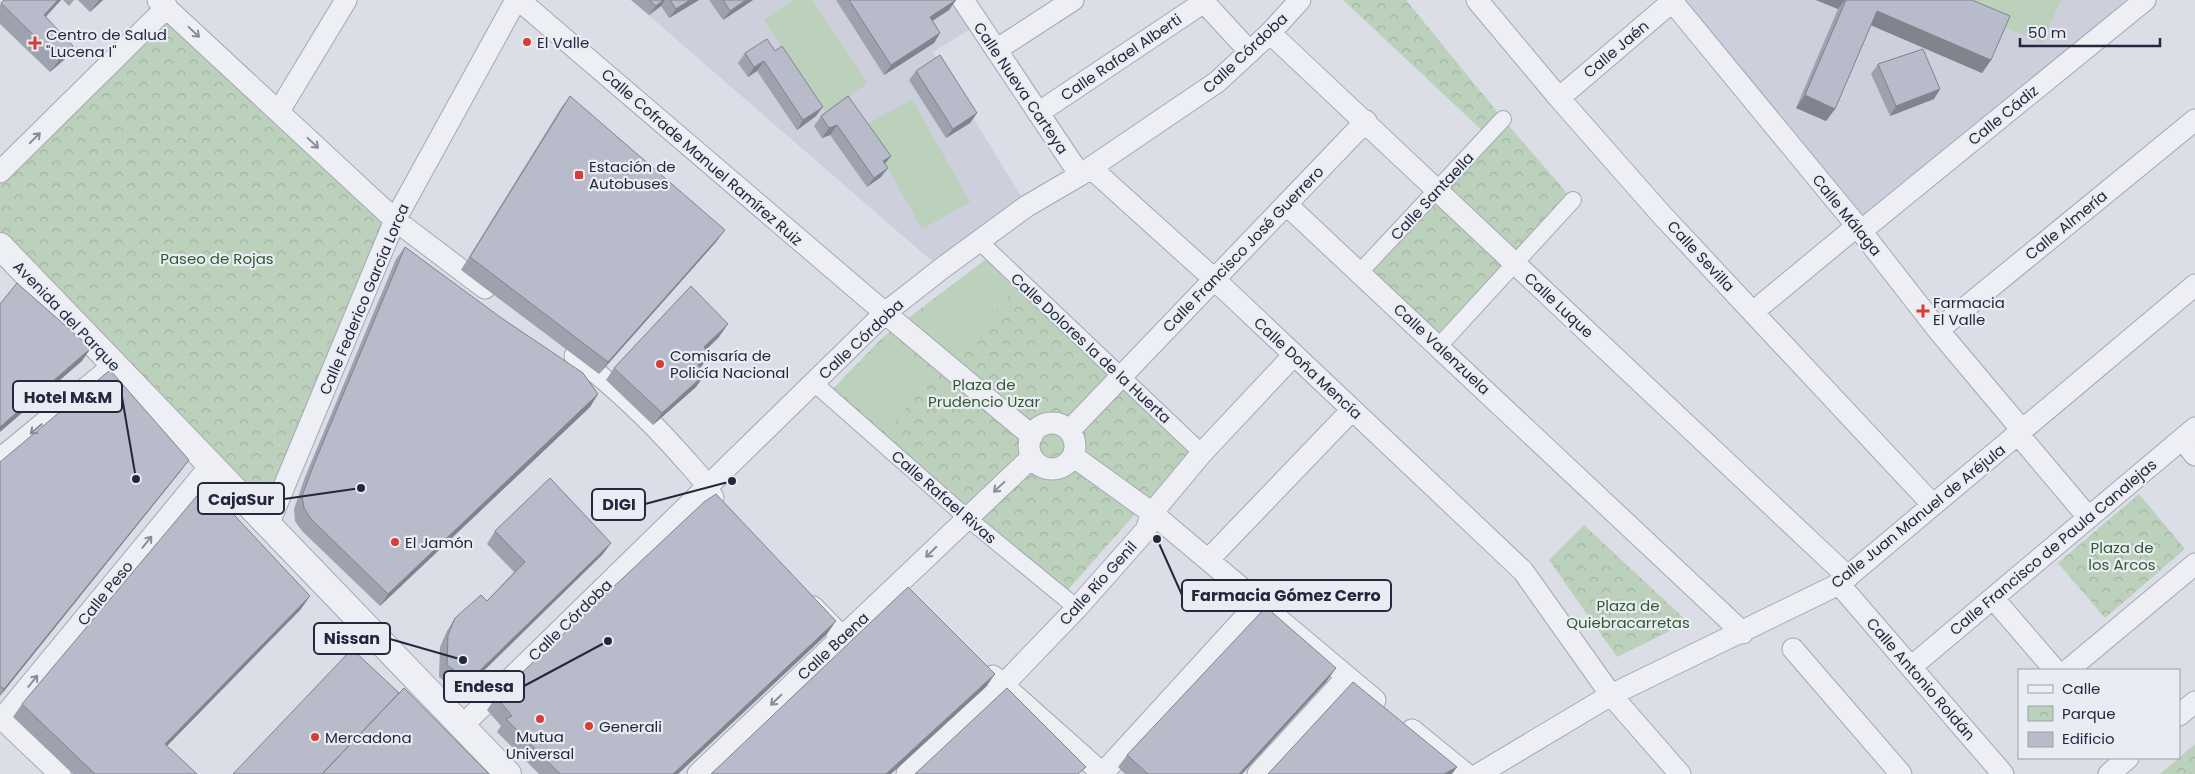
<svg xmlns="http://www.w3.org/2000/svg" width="2195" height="774" viewBox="0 0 2195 774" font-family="Poppins,sans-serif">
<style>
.built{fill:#cdcfdc}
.park{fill:url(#park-crowns)}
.pitch{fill:#bcd1bb}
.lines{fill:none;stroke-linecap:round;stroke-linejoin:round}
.pedestrian-casing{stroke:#a4a7b4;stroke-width:18}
.minor-casing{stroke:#a4a7b4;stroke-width:23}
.tertiary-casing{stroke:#a4a7b4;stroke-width:28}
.pedestrian{stroke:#eeeff5;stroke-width:16}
.minor{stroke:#eeeff5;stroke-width:21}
.tertiary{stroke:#eeeff5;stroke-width:26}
.wall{fill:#9ea1ae}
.shaded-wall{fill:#81838d}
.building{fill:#b8bbca;stroke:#81838d}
.oneway{stroke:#898c99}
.poi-dot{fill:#d73d34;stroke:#eaecf4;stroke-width:2}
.labels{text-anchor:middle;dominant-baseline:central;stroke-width:4.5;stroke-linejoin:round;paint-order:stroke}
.poi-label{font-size:15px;fill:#24283d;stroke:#eaecf4;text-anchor:start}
.street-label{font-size:15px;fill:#24283d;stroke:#eaecf4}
.park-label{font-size:15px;fill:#305a31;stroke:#eaecf4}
.leader{fill:none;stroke:#24283d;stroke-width:2}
.callout-dot{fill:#24283d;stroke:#eaecf4;stroke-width:2}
.callout{fill:#eaecf4;stroke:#24283d;stroke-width:2}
.callout-label{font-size:16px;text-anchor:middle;font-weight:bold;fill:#24283d}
</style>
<defs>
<pattern id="park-crowns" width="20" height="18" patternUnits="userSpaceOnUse" patternTransform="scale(1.25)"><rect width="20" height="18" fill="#bcd1bb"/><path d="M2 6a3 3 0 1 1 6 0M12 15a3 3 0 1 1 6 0" fill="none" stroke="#a1b3a2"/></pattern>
</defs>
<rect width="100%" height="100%" fill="#dbdde7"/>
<!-- built -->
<path class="built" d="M631,0H963L979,24L933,52L1027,206L941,269Z
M1674,0H2145L1861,231Z"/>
<!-- park -->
<path class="park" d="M1343,0H1406L1503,119L1573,200L1439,346L1360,272L1488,136Z
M167,7L395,220L268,525L0,246V172Z
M986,259L1190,452L1066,592L830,392L882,338Z
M2139,494L2185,549L2105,618L2058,563Z
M1584,525L1688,622L1617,657L1549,560Z
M2195,744V774H2160Z"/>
<!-- pitch -->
<path class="pitch" d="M793,0H812L868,83L826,112L764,20Z
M1941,0H2061L2042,43Z
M912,99L970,202L922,229L864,126Z
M986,259L1016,287L960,355L917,320Z
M883,341L931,380L889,428L838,385Z"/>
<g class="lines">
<defs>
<path id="pedestrian" d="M980,242L1202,453
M1360,272L1503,119
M1439,346L1573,200
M814,383L966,517L1077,608"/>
<path id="minor" d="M158,0L395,220L485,288
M519,0L885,313L1032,436
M963,0L1080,175
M1202,0L1250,52
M1477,0L1559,98L1661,214L1933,505
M1671,0L1857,226L1938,330L2022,430
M1270,33L1848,577
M996,50L1073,0
M1559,98L1674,0
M279,111L346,0
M1038,113L1204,2
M1091,168L1214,279L1523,571L1611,695L1680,774
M0,172L167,7
M1287,205L1743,633
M1861,231L2145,0
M1753,312L1857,226
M1938,330L2195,120
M575,356C613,385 649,419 681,455C693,469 706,481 713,498
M1029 446a23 23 0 1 1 46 0a23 23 0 1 1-46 0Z
M1069,431L1366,121
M2018,434L2088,517
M2182,439L2195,455
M1073,456L1152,513L1375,700
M0,459L114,365
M268,525L395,220L516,0
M1208,560L1352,410
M1839,584L2003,774
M1993,598L2055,670
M813,607L842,637
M1793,649L1901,774
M1911,667L2195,428
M2068,670L2195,564
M993,676L1103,774
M2179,715L2195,702
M0,717L60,774
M0,721L211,465
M462,726L885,313L941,269L1027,206L1080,175L1217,82L1270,33L1300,0
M1412,730L1466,774
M698,774L1032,457
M907,774L1003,685L1077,608L1146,530L1152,513L1202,453L1293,356
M1102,774L1259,602
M1258,774L1347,677
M1479,774L1611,695L1839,584L2195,285
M2109,774L2128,758"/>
<path id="tertiary" d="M0,246L508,774"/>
</defs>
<!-- pedestrian casing -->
<use href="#pedestrian" class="pedestrian-casing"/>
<!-- minor casing -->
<use href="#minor" class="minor-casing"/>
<!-- tertiary casing -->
<use href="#tertiary" class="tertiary-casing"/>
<!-- pedestrian -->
<use href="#pedestrian" class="pedestrian"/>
<!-- minor -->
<use href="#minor" class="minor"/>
<!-- tertiary -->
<use href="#tertiary" class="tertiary"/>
</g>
<!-- wall -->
<path class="wall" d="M4,0H61L46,17L65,59L50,72L0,24V5Z
M63,0H74L69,6Z
M78,0H103L90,12Z
M631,0H699L669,18L661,6L649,15Z
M709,0H753L723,20Z
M836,0H956L949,10L932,21L940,33L934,43L884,75Z
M1816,0H1972L1991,60L1982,73L1871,25L1835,109L1826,121L1796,108L1838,9Z
M775,51L816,116L797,130L757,71L748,77L738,63L745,53Z
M1878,64L1940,89L1934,99L1890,116L1871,74Z
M916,71L977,113L970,123L946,138L909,80Z
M570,96L716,242L599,374L461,270L561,108Z
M848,96L885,164L881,177L867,187L830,135L822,138L814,126L821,116Z
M405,247L598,394L590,407L380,606L302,531L295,521L294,509L305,477L396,259Z
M719,337L706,350L701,367L700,368L705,374L696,387L653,425L606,380L614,368Z
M0,462L180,472L0,696Z
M495,531L611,543L602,555L460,694L439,677L440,647L447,631L455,618L487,601L514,572L487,544Z
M301,609L167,746L197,774H73L13,717L22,704Z
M827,634L678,774H539L497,732L501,726L487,710L496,697Z
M1327,681L1242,774H1125L1118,767L1127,755Z"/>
<!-- shaded-wall -->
<path class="shaded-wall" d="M58,0H61L35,27L44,15Z
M99,0H103L90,12Z
M663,0H665L661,6L649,15L656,6Z
M690,0H699L669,18L676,9Z
M746,0H753L723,20L730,11Z
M956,0L949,10L923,27L930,17Z
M1816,0H1845L1838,9Z
M1877,11L1991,60L1982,73L1868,24Z
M940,33L934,43L884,75L891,65Z
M73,46L65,59L50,72L59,60Z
M764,61L757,71L748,77L754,67Z
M1940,89L1934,99L1890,116L1896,106Z
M1805,95L1835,109L1826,121L1796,108Z
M823,107L816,116L797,130L803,120Z
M977,113L970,123L946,138L953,129Z
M837,125L830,135L822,138L829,128Z
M891,156L884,165L883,161Z
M888,168L881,177L867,187L874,178Z
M725,230L716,242L599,374L608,362Z
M728,324L719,337L695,360L704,347Z
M91,348L82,361L0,432V427Z
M710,355L701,367L689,377L698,365Z
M705,374L696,387L653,425L662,413Z
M598,394L590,407L380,606L388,594Z
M189,460L180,472L0,696L4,689Z
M611,543L602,555L460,694L469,681Z
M310,596L301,609L156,757L165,744Z
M836,621L827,634L678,774H673Z
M1336,668L1327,681L1242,774H1239Z
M995,674L986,687L891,774H886Z
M1457,767L1452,774H1444Z"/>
<!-- building -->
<path class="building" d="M4,0H58L44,15L73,46L59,60L1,3Z
M649,0H663L656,6Z
M670,0H690L676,9Z
M723,0H746L730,11Z
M849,0H956L930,17L940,33L891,65Z
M1846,0H1972L2010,16L1991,60L1877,11L1835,109L1805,95Z
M767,39L775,51L782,46L823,107L803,120L764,61L754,67L745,53Z
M1923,49L1940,89L1896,106L1878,64Z
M940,55L977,113L953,129L916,71Z
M570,96L725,230L608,362L470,257Z
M848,96L891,156L883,161L888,168L874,178L837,125L829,128L821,116Z
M405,247L500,317L583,373L598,394L388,594L311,519L304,508L302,496L314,464Z
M17,283L91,348L0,427V304Z
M691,286L728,324L704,347L710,355L698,365L705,374L662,413L614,368Z
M110,370L189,460L4,689L0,686V462Z
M550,478L611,543L469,681L447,665L448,635L455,618L481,595L487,601L525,562L495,531Z
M206,485L310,596L165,744L197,774H95L22,704Z
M716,494L836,621L673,774H560L506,719L512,716L496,697L704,502Z
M908,587L995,674L886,774H711Z
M1266,607L1336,668L1239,774H1148L1127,755Z
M352,649L399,693L322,774H233Z
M1353,682L1457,767L1444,774H1268Z
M404,688L489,774H322Z
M1007,688L1086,767L1078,774H915Z"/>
<!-- one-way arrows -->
<defs><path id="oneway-shaft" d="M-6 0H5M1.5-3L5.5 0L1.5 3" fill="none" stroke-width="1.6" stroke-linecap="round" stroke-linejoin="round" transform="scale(1.25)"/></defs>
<g class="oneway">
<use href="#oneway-shaft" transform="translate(194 32) rotate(43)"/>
<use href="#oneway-shaft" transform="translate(35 138) rotate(-45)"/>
<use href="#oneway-shaft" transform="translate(313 143) rotate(43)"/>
<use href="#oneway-shaft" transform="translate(36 429) rotate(140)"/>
<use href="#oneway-shaft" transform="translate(999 487) rotate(137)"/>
<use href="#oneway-shaft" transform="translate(147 542) rotate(-51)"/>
<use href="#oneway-shaft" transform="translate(931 552) rotate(135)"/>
<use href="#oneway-shaft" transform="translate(33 681) rotate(-51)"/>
<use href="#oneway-shaft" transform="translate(776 700) rotate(136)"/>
</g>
<!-- markers -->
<g class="poi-dot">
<circle cx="527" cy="42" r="5"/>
<path d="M32.5 35.5h5v5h5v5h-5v5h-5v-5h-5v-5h5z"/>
<rect x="574" y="170" width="10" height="10" rx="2.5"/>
<path d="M1920.5 303.5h5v5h5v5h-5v5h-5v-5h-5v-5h5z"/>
<circle cx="660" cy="364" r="5"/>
<circle cx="395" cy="542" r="5"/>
<circle cx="540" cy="719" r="5"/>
<circle cx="589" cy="726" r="5"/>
<circle cx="315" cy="737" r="5"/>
</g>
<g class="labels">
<!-- poi labels -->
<g class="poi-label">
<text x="46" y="34">Centro de Salud<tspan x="46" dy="17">"Lucena I"</tspan></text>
<text x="537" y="42">El Valle</text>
<text x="589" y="166">Estación de<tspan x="589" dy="17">Autobuses</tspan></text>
<text x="1933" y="302">Farmacia<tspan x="1933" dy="17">El Valle</tspan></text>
<text x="670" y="355">Comisaría de<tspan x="670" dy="17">Policía Nacional</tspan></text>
<text x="405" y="542">El Jamón</text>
<text x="599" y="726">Generali</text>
<text x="540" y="736" text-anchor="middle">Mutua<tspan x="540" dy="17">Universal</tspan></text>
<text x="325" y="737">Mercadona</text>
</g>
<!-- street labels -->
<g class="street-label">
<text transform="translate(1616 49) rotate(-40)">Calle Jaén</text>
<text transform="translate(1245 53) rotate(-43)">Calle Córdoba</text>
<text transform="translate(1121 57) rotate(-34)">Calle Rafael Alberti</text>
<text transform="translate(1021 88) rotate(56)">Calle Nueva Carteya</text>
<text transform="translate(2003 115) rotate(-39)">Calle Cádiz</text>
<text transform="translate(702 157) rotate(41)">Calle Cofrade Manuel Ramírez Ruiz</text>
<text transform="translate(1432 196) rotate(-47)">Calle Santaella</text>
<text transform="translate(1847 215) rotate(51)">Calle Málaga</text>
<text transform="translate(2066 225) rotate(-39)">Calle Almería</text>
<text transform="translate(1243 249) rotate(-46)">Calle Francisco José Guerrero</text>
<text transform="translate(1701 256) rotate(47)">Calle Sevilla</text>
<text transform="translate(364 299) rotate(-67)">Calle Federico García Lorca</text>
<text transform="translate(1559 305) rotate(43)">Calle Luque</text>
<text transform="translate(67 316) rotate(46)">Avenida del Parque</text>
<text transform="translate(861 339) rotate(-43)">Calle Córdoba</text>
<text transform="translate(1091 348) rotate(43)">Calle Dolores la de la Huerta</text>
<text transform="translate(1442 349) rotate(43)">Calle Valenzuela</text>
<text transform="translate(1308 368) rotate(43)">Calle Doña Mencía</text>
<text transform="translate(944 497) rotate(41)">Calle Rafael Rivas</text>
<text transform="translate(1918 516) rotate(-39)">Calle Juan Manuel de Aréjula</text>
<text transform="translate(2053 547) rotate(-40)">Calle Francisco de Paula Canalejas</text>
<text transform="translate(1098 583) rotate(-48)">Calle Río Genil</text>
<text transform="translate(105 593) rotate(-51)">Calle Peso</text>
<text transform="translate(570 620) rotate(-44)">Calle Córdoba</text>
<text transform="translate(833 646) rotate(-43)">Calle Baena</text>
<text transform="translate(1921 679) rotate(49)">Calle Antonio Roldán</text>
</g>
<!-- park labels -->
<g class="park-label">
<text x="217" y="258">Paseo de Rojas</text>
<text x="984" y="384">Plaza de<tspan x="984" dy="17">Prudencio Uzar</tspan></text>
<text x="2122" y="547">Plaza de<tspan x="2122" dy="17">los Arcos</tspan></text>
<text x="1628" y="605">Plaza de<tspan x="1628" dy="17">Quiebracarretas</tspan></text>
</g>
</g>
<!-- callouts -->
<path class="leader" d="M136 479L122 397M361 488L284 499M732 481L645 504M1157 539L1182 595M463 660L390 639M608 641L524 686"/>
<g class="callout-dot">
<circle cx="136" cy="479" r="5"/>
<circle cx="361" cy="488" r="5"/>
<circle cx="732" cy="481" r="5"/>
<circle cx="1157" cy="539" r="5"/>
<circle cx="463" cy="660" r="5"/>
<circle cx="608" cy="641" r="5"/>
</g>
<g class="callout">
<rect x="13" y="381" width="109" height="31" rx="5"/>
<rect x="198" y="483" width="86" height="31" rx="5"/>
<rect x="592" y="489" width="53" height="31" rx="5"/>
<rect x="1182" y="580" width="209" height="31" rx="5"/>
<rect x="314" y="623" width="76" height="31" rx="5"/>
<rect x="444" y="671" width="80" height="31" rx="5"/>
</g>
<g class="callout-label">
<text x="68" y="403">Hotel M&amp;M</text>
<text x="241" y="505">CajaSur</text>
<text x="619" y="510">DIGI</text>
<text x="1286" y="601">Farmacia Gómez Cerro</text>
<text x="352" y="644">Nissan</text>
<text x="484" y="692">Endesa</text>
</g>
<!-- legend -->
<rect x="2018" y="669" width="162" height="90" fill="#eaecf4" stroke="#9b9eab"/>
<rect x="2028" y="685" width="25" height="8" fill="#eeeff5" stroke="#9b9eab"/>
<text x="2062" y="694" font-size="15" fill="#24283d">Calle</text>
<rect x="2028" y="706" width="25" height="15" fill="url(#park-crowns)" stroke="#9b9eab"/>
<text x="2062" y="719" font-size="15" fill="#24283d">Parque</text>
<rect x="2028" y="732" width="25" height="15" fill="#b8bbca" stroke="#9b9eab"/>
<text x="2062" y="744" font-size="15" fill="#24283d">Edificio</text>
<!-- scale -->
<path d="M2020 38v8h140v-8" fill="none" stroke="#24283d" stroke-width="2.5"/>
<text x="2028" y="38" font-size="15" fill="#24283d" stroke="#eaecf4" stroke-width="4" paint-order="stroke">50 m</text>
</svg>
